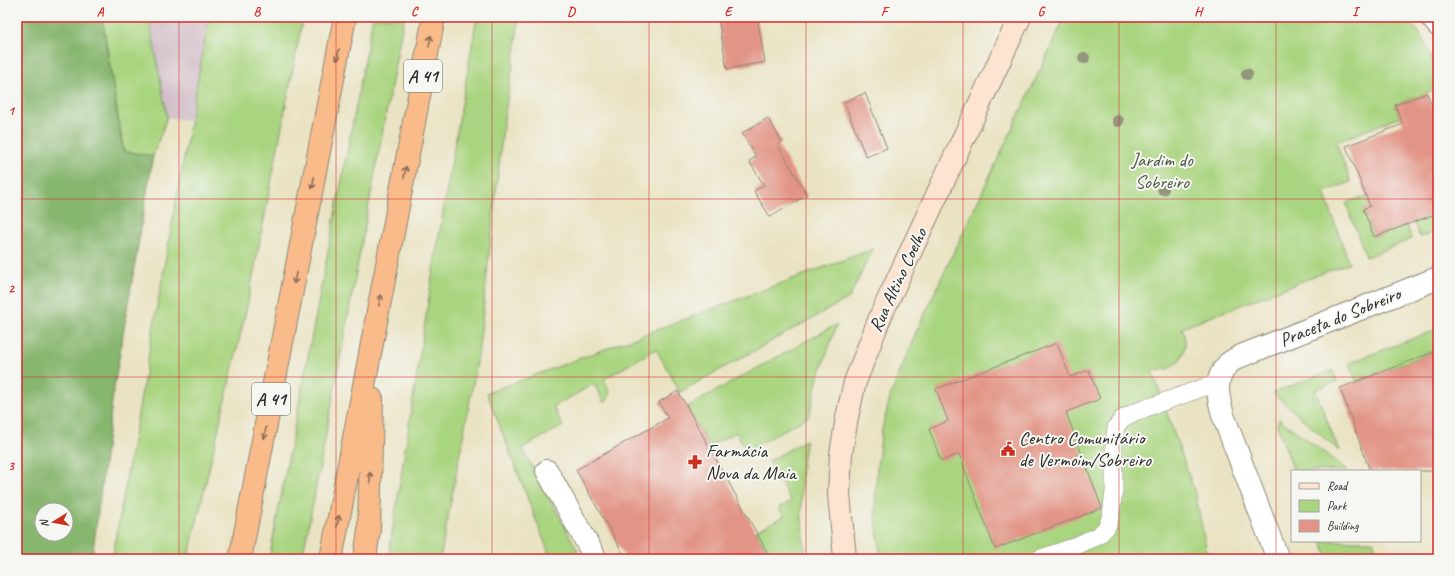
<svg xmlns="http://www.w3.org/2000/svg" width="1455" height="576" viewBox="0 0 1455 576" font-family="Caveat,sans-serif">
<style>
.industrial{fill:#d2bdc8}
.green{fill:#aad580;stroke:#6a8056}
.forest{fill:#87b66e;stroke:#59704c;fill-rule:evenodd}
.building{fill:#e29486}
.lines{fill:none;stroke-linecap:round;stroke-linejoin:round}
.lane-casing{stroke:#8a8777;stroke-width:18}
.street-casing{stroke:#8a8777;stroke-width:24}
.secondary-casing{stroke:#8a8777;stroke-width:24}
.highway-casing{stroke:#8a8777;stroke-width:24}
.lane{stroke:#fff;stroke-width:17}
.street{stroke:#fff;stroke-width:22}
.secondary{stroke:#fde4d1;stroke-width:22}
.highway{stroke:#fabb8b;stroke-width:22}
.tree{fill:#93957b}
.oneway{stroke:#886c56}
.grid{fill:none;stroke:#d62828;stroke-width:1;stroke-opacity:0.55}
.labels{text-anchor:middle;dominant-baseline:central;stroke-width:4;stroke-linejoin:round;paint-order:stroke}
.shield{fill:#f6f6f2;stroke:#686867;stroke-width:1}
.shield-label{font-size:18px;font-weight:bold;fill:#2b2b2b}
.park-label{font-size:19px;fill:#4b5640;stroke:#f6f6f2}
.street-label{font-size:19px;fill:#2b2b2b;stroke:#f6f6f2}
.poi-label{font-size:19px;fill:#2b2b2b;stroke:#f6f6f2;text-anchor:start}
.neatline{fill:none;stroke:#d62828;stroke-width:1.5}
.grid-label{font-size:13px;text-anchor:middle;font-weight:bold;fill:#d62828}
</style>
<rect width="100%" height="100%" fill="#f6f6f2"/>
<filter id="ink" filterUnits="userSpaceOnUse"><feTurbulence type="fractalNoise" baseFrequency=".025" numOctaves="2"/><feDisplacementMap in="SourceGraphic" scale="8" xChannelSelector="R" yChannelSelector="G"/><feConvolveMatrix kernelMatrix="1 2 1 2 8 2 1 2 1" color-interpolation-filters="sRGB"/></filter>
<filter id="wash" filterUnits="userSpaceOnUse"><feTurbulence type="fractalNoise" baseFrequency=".012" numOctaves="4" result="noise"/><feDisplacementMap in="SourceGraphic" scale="16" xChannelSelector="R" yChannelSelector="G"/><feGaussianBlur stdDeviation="0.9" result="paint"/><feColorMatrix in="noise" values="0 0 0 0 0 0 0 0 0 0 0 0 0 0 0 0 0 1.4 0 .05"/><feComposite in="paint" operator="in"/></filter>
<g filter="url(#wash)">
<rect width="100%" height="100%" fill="#eae3c3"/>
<!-- industrial -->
<path class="industrial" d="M149,17H209L190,121L167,117Z"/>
<!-- green -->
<path class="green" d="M102,17H149L167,117L153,156L124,152Z
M209,17H303L248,302L188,559H112Z
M373,17H404L313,503L302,559H269Z
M477,17H519L515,52L504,118L478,357L440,559H388L436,252Z
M1065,17H1403L1419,32L1428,50L1438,75V101L1436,102L1432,91L1395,105L1400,117L1336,142L1351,182L1324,192L1349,263L1182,328C1192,350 1177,374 1152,370L1196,496L1208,559H881L875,512L877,469L882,429L891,394L917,330Z
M1365,196L1370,206L1363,209L1374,237L1406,225L1412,239L1366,257L1346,203Z
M1434,214L1436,220H1438V230L1420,237L1414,222Z
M873,249L849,298L680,392L656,349L604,379C608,388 614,396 604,403L594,384L553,407L563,426L522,448L578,551L563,559H551L487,393Z
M837,324L817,381L809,416L747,451L736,432L709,446L687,407Z
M1438,329V350L1356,381L1349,363Z
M1332,370L1337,381L1315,390L1339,451L1273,393Z
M1279,419L1346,469V471H1294L1277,425Z
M806,440C798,476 801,523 806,559H771L756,531L784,516L779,508L791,501L769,461Z
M1321,541H1373L1380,559H1328Z"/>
<!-- forest -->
<path class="forest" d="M17,17H102L123,151L153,156L113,394L92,559H17ZM42,510H66V534H42Z"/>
<g id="blocks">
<!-- building -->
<path class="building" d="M718,17H757L765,62L727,69Z
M865,93L887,148L866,157L844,102Z
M1427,93L1438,121V213L1374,237L1363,209L1370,206L1346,146L1403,124L1395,105Z
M768,118L782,142L778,145L807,195L770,217L754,191L764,185L749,161L756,157L742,133Z
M1057,343L1070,377L1089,370L1100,399L1066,412L1102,508L995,549L959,454L941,461L929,429L948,421L936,389Z
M1438,350V471H1370L1340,388Z
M678,391L687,407L771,559H626L576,470L668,418L659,402Z"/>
</g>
</g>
<g filter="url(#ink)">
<use href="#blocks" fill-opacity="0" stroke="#8a8777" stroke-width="1"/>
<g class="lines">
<defs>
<path id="lane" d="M1038,559L1073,547L1099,535L1107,527L1111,515L1114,491V443L1116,427L1122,419L1135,412L1219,382"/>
<path id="street" d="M1431,17L1438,25
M547,471L596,559
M1278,559L1223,415C1218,397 1213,380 1228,364C1231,361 1237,358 1241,356L1438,278"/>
<path id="secondary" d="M845,559L839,494L841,454L847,417L855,382L881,315L1020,17"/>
<path id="highway" d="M240,559L345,17
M331,559L434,17
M365,559L369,529L372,399"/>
</defs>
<!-- lane casing -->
<use href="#lane" class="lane-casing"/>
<!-- street casing -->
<use href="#street" class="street-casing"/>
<!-- secondary casing -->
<use href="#secondary" class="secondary-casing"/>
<!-- highway casing -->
<use href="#highway" class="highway-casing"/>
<!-- lane -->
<use href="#lane" class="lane"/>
<!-- street -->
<use href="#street" class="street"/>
<!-- secondary -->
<use href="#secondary" class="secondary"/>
<!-- highway -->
<use href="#highway" class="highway"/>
</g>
<!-- trees -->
<g class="tree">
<circle cx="1084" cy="58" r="6"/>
<circle cx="1247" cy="74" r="6"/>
<circle cx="1118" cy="121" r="6"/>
<circle cx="1163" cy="189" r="6"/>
</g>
<!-- one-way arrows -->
<defs><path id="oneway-shaft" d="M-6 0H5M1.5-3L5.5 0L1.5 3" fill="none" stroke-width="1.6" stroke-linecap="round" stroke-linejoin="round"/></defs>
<g class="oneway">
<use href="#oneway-shaft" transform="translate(430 41) rotate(-80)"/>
<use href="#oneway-shaft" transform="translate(338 55) rotate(101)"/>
<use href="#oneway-shaft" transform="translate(405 172) rotate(-79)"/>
<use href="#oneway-shaft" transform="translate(313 183) rotate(101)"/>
<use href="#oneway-shaft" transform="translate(295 278) rotate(101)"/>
<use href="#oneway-shaft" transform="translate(380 300) rotate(-79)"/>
<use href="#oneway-shaft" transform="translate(265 433) rotate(101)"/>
<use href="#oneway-shaft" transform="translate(370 478) rotate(-89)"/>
<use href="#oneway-shaft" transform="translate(338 521) rotate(-79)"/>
</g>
</g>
<!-- grid -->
<path class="grid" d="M179,17V559M336,17V559M492,17V559M649,17V559M806,17V559M963,17V559M1119,17V559M1276,17V559M17,199H1438M17,377H1438"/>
<!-- icons -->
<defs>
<symbol id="civic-bare" viewBox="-9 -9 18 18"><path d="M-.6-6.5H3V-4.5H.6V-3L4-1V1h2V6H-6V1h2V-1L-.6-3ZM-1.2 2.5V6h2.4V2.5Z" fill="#c8321e" stroke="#f6f6f2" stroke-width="2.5" paint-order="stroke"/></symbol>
<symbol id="pharmacy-bare" viewBox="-9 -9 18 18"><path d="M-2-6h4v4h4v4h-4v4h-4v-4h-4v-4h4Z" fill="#c8321e" stroke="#f6f6f2" stroke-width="2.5" paint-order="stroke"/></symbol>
</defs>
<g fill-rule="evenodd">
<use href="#civic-bare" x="998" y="439" width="20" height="20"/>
<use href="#pharmacy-bare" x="685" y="452" width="20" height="20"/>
</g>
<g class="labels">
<!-- shield labels -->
<g class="shield">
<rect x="404" y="60" width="38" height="32" rx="3"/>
<rect x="252" y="383" width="38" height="32" rx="3"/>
</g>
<g class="shield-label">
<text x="423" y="76">A 41</text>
<text x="271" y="399">A 41</text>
</g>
<!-- park labels -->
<g class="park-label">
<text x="1162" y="160">Jardim do<tspan x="1162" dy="22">Sobreiro</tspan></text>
</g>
<!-- street labels -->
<g class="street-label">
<text transform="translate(898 280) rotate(-65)">Rua Altino Coelho</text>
<text transform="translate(1340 317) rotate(-22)">Praceta do Sobreiro</text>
</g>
<!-- poi labels -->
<g class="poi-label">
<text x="1019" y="438">Centro Comunitário<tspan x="1019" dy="22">de Vermoim/Sobreiro</tspan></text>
<text x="706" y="451">Farmácia<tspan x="706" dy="22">Nova da Maia</tspan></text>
</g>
</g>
<!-- margin -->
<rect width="1455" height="576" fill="none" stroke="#f6f6f2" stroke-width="44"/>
<!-- legend -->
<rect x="1291" y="470" width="130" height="72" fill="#f6f6f2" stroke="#a5a5a2"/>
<rect x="1299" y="483" width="20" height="6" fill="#fde4d1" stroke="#a5a5a2"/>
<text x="1327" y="490" font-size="12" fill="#2b2b2b">Road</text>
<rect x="1299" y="500" width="20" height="12" fill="#aad580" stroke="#a5a5a2"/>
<text x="1327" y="510" font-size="12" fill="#2b2b2b">Park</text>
<rect x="1299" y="520" width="20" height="12" fill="#e29486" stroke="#a5a5a2"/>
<text x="1327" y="530" font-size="12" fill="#2b2b2b">Building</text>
<!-- north arrow -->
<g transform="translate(54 522) rotate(259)"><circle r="19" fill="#f6f6f2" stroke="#a5a5a2"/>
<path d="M0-3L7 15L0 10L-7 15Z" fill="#c8321e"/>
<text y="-6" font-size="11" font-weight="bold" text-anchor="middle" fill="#2b2b2b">N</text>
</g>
<rect x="22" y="22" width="1411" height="532" class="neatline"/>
<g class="grid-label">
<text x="100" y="16">A</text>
<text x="257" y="16">B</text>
<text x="414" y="16">C</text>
<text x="571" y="16">D</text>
<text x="728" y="16">E</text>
<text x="884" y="16">F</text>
<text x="1041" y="16">G</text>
<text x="1198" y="16">H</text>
<text x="1355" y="16">I</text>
<text x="11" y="115">1</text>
<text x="11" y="293">2</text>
<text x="11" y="470">3</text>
</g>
</svg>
